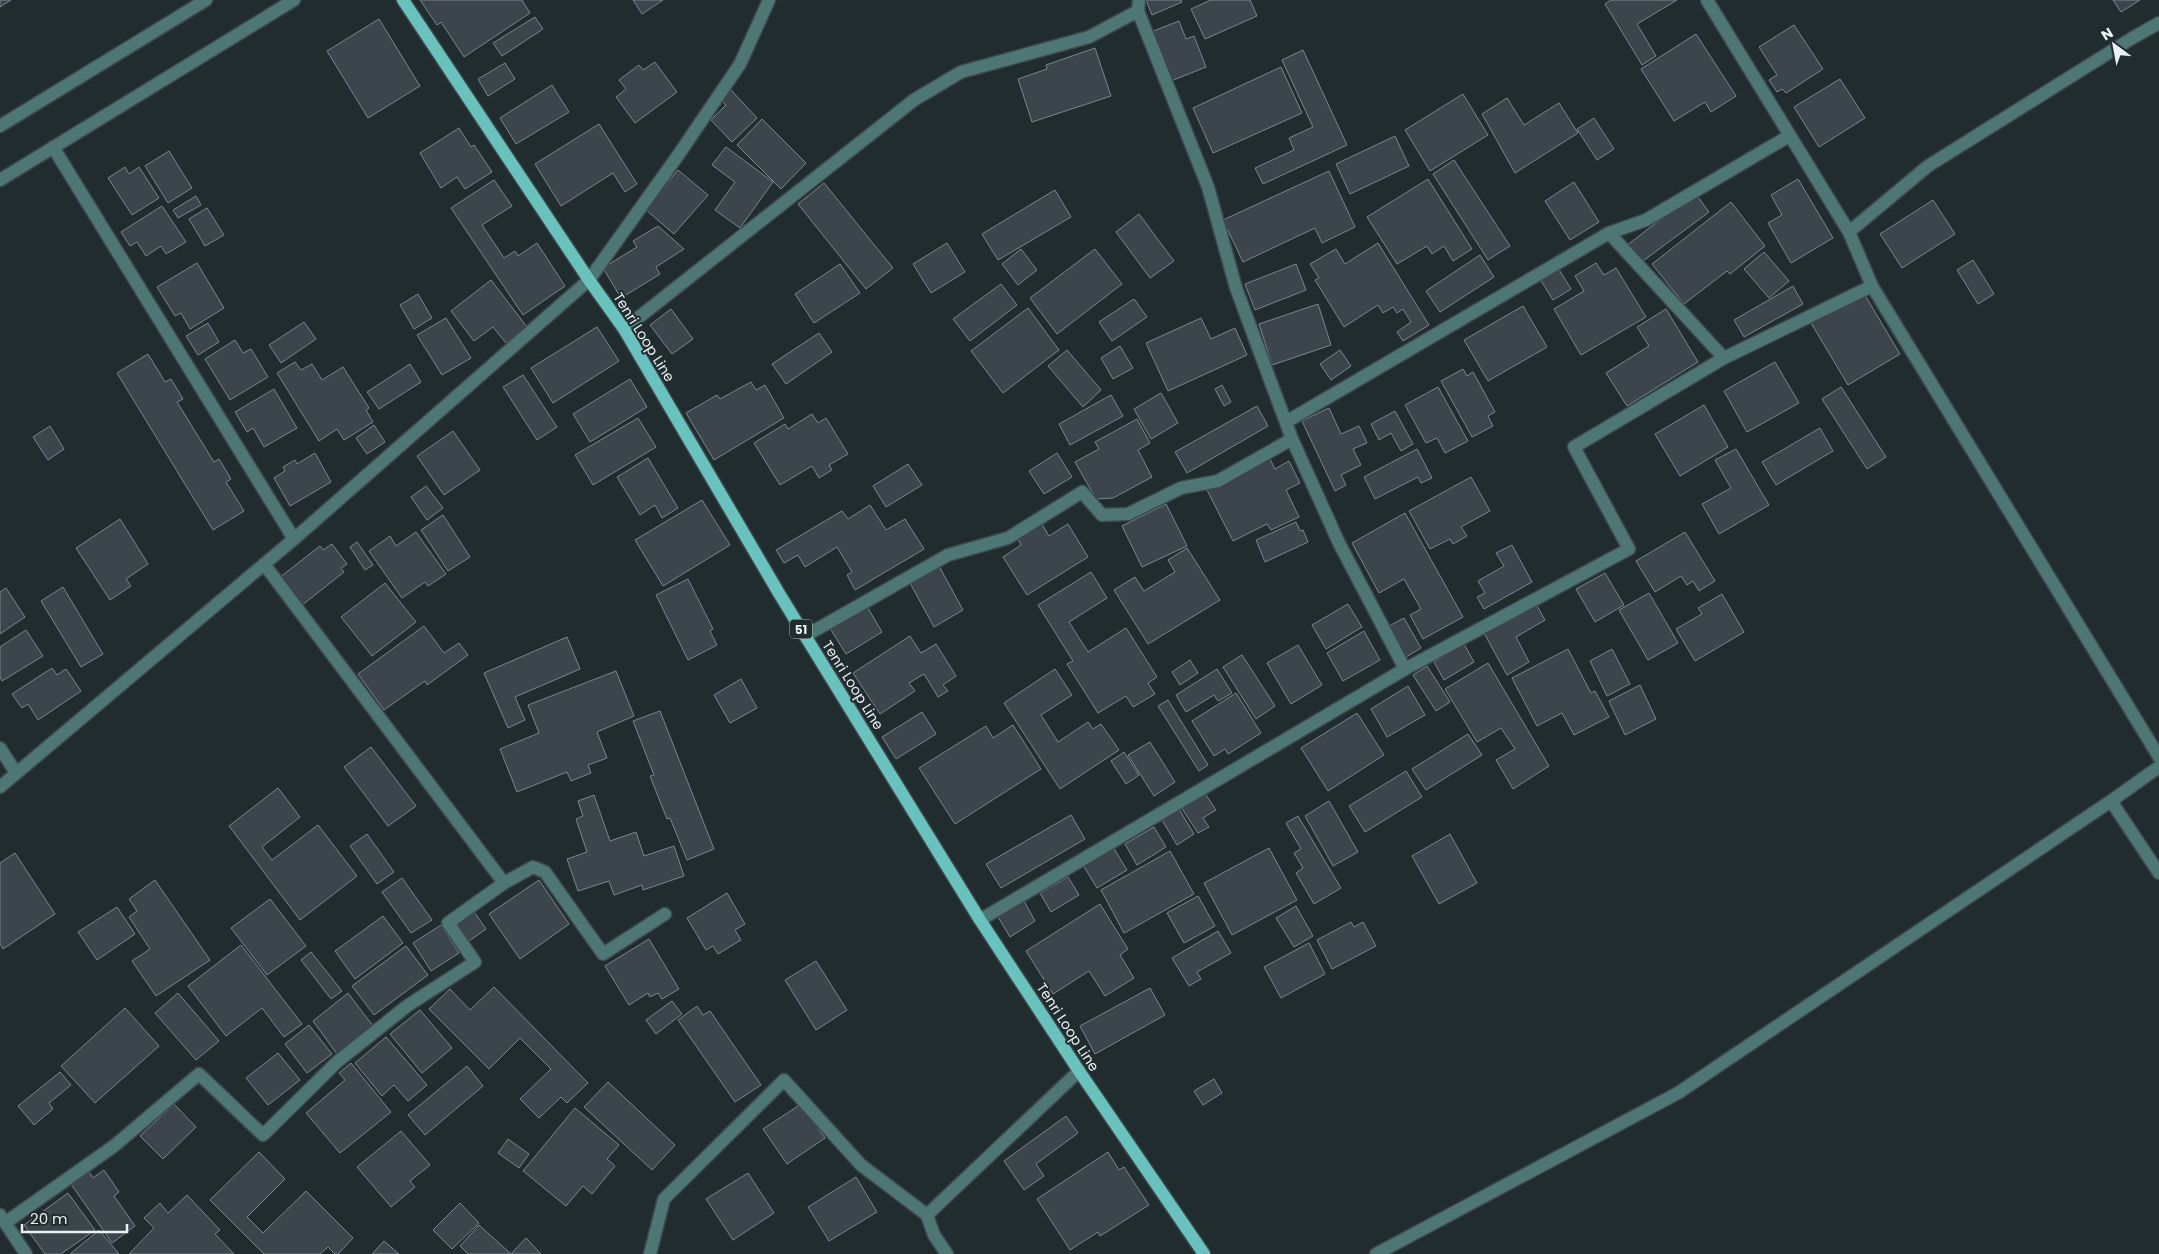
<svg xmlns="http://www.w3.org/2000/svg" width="2159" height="1254" viewBox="0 0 2159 1254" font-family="Poppins,sans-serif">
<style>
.building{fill:#3b454b;stroke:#7b868d}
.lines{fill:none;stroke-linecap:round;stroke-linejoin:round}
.minor-casing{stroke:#3d484a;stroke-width:15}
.major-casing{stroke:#3d484a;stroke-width:15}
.minor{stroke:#4e7674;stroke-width:12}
.major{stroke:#6ac2bf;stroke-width:12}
.labels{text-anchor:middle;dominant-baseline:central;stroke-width:4;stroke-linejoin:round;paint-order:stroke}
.shield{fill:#212c2f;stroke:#aeb6b8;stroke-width:1}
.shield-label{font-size:12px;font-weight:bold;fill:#eaf1f3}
.street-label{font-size:14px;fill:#eaf1f3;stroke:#212c2f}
</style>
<rect width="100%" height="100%" fill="#212c2f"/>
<!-- building -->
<path class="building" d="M0,0H11L0,7Z
M420,0H522L530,13L464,57L441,22L437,25Z
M633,0H663L642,14Z
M1146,0H1181L1182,2L1152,15Z
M1211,0H1250L1257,16L1205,39L1191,9Z
M1611,0H1677L1637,24L1656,56L1642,65L1605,4Z
M2113,0H2140L2121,12Z
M535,17L543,29L502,56L493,43Z
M379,19L420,86L368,118L327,51Z
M1179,21L1186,39L1194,36L1206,67L1171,81L1151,32Z
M1794,25L1823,69L1786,93L1782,89L1777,92L1769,80L1777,75L1759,47Z
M1696,34L1736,96L1711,112L1705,102L1674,121L1641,69Z
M1095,48L1111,96L1032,122L1018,79L1047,69L1046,65Z
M1303,50L1347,145L1263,184L1255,168L1294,150L1289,138L1313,127L1282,60Z
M655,62L677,92L635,123L616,97L626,89L619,80L639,65L643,70Z
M505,63L515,79L488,96L478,79Z
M1281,67L1302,113L1213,153L1193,108Z
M1840,79L1865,118L1819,147L1794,107Z
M552,85L569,112L516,144L500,118Z
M731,90L757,118L732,142L711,120L726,105L721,100Z
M1463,94L1488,135L1430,171L1405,130Z
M1507,98L1524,125L1559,103L1578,133L1515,173L1482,114Z
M1594,118L1614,149L1597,160L1577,129Z
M762,119L806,163L781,189L737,145Z
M599,124L637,184L625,192L613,173L561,206L535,164Z
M459,128L471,147L474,145L492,172L465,189L457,177L441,188L420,153Z
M1395,136L1409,166L1350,194L1336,164Z
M726,147L773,182L740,228L715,210L735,182L712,165Z
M169,151L192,188L168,203L145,166Z
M1454,160L1510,246L1488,260L1433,174Z
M125,167L129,174L139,167L159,198L132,215L108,178Z
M678,170L708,195L674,234L645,209Z
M1329,171L1355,227L1322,243L1315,228L1243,262L1223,220Z
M1428,179L1472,249L1453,261L1444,246L1432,254L1427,246L1397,264L1367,217Z
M1798,179L1833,238L1791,263L1768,223L1782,215L1771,195Z
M494,180L512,206L482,225L504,258L515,251L518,256L537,243L565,286L523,315L451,208Z
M1574,182L1599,222L1570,240L1545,201Z
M824,183L893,268L866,289L798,204Z
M1055,190L1071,217L998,260L982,234Z
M1695,193L1709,212L1639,264L1626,246Z
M196,196L201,205L178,218L173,210Z
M1933,200L1955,234L1902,268L1880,234Z
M1731,202L1765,246L1730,274L1727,271L1684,304L1652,264Z
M162,206L186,242L166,254L161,246L146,256L137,242L130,246L121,232Z
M207,208L224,235L205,246L189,219Z
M1139,214L1174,261L1150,278L1116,232Z
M658,226L684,249L656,267L660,274L621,298L603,268L637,247L633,241Z
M947,243L965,272L931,293L913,264Z
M1378,243L1429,325L1403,341L1397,332L1411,322L1403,309L1397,313L1393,307L1383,313L1378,305L1344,327L1315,280L1319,278L1310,264L1336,249L1345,264Z
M1021,249L1037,270L1018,285L1002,264Z
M1095,249L1122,284L1057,334L1030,298Z
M1764,252L1789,281L1769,298L1744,269Z
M1480,255L1494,277L1440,312L1426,291Z
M1973,260L1994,294L1978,304L1957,270Z
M197,263L224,308L190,329L181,313L175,316L157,287Z
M1596,263L1604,275L1616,268L1646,317L1581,355L1554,309L1584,291L1575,276Z
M840,264L860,293L814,323L795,294Z
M1296,264L1306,290L1255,310L1245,284Z
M1558,268L1571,289L1553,300L1540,279Z
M491,280L527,327L506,343L493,327L474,341L451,311Z
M1001,284L1017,305L970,341L953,319Z
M1793,286L1803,304L1744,337L1734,320Z
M1863,292L1900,354L1848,385L1811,323Z
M418,294L432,318L414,329L400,305Z
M1134,299L1147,317L1112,341L1099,322Z
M1318,304L1331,345L1272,365L1259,324Z
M1523,306L1547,347L1488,381L1464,340Z
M1028,308L1059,350L1003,393L971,351Z
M671,309L693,339L672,354L650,325Z
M1666,309L1698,362L1627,406L1606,373L1649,346L1637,327Z
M446,318L471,358L442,375L417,335Z
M1201,318L1211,339L1235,328L1247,355L1168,391L1146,343Z
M304,322L316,339L281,363L269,345Z
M208,323L219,342L198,355L186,336Z
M597,327L619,361L553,403L531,368Z
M819,333L832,352L786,384L772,364Z
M235,340L243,353L251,349L268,377L230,400L205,359Z
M1120,346L1133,368L1113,379L1101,358Z
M1067,350L1101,390L1083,407L1048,366Z
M1340,350L1351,366L1331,380L1320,364Z
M148,354L165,382L171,379L183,399L177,402L214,462L219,459L231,479L226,482L244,511L213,530L117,373Z
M295,362L301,370L312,364L322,380L343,367L369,408L366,410L373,422L344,440L337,429L319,441L277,373Z
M1775,362L1799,403L1747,432L1724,391Z
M410,364L421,382L379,409L367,392Z
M1463,369L1467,376L1473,372L1495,412L1488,416L1493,426L1472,437L1441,381Z
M523,375L557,427L537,440L503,387Z
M630,379L647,407L590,442L573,414Z
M751,382L756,390L765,385L784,418L714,460L686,413L717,395L720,399Z
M1222,385L1231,402L1224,406L1215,389Z
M1438,387L1468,441L1445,453L1437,438L1426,443L1405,405Z
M1841,387L1886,457L1867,469L1822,399Z
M274,389L297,428L264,447L253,428L247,432L235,412Z
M1161,393L1178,423L1151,439L1134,409Z
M1111,395L1123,416L1070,445L1059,424Z
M1704,405L1728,447L1680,476L1655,434Z
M1257,406L1268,426L1187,473L1175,452Z
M1329,408L1341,434L1359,426L1367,443L1353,449L1361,465L1341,475L1346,485L1335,491L1302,421Z
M1395,411L1413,444L1401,451L1391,433L1379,440L1371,424Z
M812,414L818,423L826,418L848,454L829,465L832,470L819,478L812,466L780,485L754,443L785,424L788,429Z
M638,418L656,447L593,485L575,455Z
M1137,419L1150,443L1138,450L1152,477L1113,498L1096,499L1075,462L1099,449L1095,442Z
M374,425L385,442L367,454L356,438Z
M50,426L64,449L48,460L33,437Z
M1820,428L1833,451L1776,485L1762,462Z
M453,431L480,470L444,495L417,456Z
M1417,449L1432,478L1421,483L1418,477L1375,499L1364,477Z
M1736,449L1769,505L1719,534L1702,504L1731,488L1715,460Z
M315,453L331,482L290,506L274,478L285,471L283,467L295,460L297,464Z
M1057,453L1072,477L1044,494L1029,471Z
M648,458L678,508L662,518L655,505L640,515L617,477Z
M1270,459L1275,469L1289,461L1300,483L1286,490L1299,517L1271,530L1267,524L1233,541L1207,490Z
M908,464L922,485L886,507L873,486Z
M1471,477L1490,511L1461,527L1467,536L1453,544L1450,539L1430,549L1409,511Z
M426,486L443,508L427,520L411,497Z
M702,500L730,545L663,586L635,540Z
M1166,504L1187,546L1142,567L1122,526Z
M870,505L886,530L905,519L924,549L855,590L847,575L852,572L837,547L805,567L798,555L784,563L776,550L842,511L848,519Z
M1405,513L1463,617L1423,639L1410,615L1421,609L1404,579L1379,593L1352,543Z
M443,515L470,557L448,571L421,530Z
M120,519L148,564L126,579L131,586L110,600L76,548Z
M1296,522L1300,531L1303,530L1308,542L1265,562L1256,540Z
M1042,524L1049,536L1068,524L1088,557L1027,595L1003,557L1021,545L1018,539Z
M416,532L446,574L428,586L425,582L402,598L369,551L390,536L396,546Z
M1685,532L1715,581L1699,591L1693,581L1687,585L1681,576L1655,592L1636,561Z
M357,542L373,565L365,570L350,547Z
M332,544L347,564L341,568L344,572L301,606L279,578L320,546L323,550Z
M1512,545L1532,582L1484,609L1477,597L1485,593L1478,581L1504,566L1496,553Z
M1187,548L1220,600L1148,644L1114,590L1135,577L1144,591L1175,572L1168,560Z
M939,566L963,610L934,627L910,583Z
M1091,572L1107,598L1069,622L1088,652L1126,628L1157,677L1148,683L1155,694L1133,707L1126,696L1098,713L1067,664L1073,661L1038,605Z
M1605,573L1624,605L1595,622L1576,589Z
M688,579L713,629L710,631L717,645L688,660L656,595Z
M385,583L416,622L372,656L341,617Z
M63,587L103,654L81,667L41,601Z
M6,588L25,617L0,634V592Z
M1649,593L1678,643L1648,660L1619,610Z
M1722,594L1744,632L1695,661L1676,629L1702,614L1698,608Z
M865,603L882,632L846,654L828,625Z
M1348,604L1362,627L1326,649L1312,625Z
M1536,604L1545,620L1516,637L1529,662L1507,675L1484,633Z
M1404,618L1421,648L1406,657L1389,626Z
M424,626L444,653L459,643L468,655L427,685L425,681L384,710L358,674Z
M26,630L43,656L2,681L0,677V647Z
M1364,631L1380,660L1343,681L1327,653Z
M910,636L921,653L936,644L956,676L943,685L948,691L938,697L924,674L909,683L915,691L880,714L853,673Z
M567,637L580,669L515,697L525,720L508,728L484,673Z
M1464,644L1474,662L1444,680L1434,662Z
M1298,645L1322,685L1291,704L1267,663Z
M1568,649L1591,693L1595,691L1609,717L1574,735L1562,713L1537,726L1512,678Z
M1612,649L1630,684L1607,696L1590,661Z
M1242,655L1275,706L1256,719L1223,667Z
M1190,660L1198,673L1180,685L1172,672Z
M1488,663L1549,766L1513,789L1496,760L1515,749L1501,728L1477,742L1445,689Z
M1427,666L1450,702L1436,711L1413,675Z
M52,668L57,675L66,669L81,691L38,720L28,704L22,708L12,694Z
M1055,669L1072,695L1041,715L1058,742L1088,722L1093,729L1101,724L1119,750L1060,789L1004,703Z
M1217,669L1232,693L1218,701L1214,695L1186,712L1176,695Z
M616,671L634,716L597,732L607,758L588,765L591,773L571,781L567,772L517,792L500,749L539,733L528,705Z
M741,679L757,708L730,723L714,695Z
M1640,685L1656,719L1625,735L1609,701Z
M1408,686L1425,715L1387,737L1371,709Z
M1236,693L1261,733L1228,754L1225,749L1214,756L1192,721Z
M1168,700L1208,765L1199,771L1158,706Z
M660,711L714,849L687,860L670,818L667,819L650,776L654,775L633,721Z
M922,712L936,734L896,759L882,737Z
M1357,713L1384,755L1328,791L1301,748Z
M1013,725L1041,769L955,824L919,768L986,726L993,738Z
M1468,734L1482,755L1426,790L1412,769Z
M1150,742L1175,782L1154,796L1128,755Z
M371,747L416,806L388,826L344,767Z
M1124,752L1139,775L1126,784L1111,761Z
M1406,771L1422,797L1365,832L1349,806Z
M278,788L300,817L262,847L272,860L318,825L357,876L300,920L229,826Z
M1204,792L1216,810L1203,818L1209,827L1198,833L1181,807Z
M594,795L610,841L636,832L644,856L674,846L684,876L643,890L642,885L614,895L609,881L578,891L567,859L587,852L576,819L583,816L578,801Z
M1329,801L1358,852L1333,866L1305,816Z
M1179,809L1194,834L1177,845L1162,820Z
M1071,815L1085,839L1001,888L986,864Z
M1298,816L1341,888L1314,904L1296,873L1303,868L1294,853L1301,849L1286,823Z
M1154,827L1166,847L1137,865L1125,844Z
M367,834L394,872L377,884L350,846Z
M1450,834L1477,883L1439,904L1412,856Z
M1113,847L1127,870L1097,888L1083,865Z
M1269,848L1297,900L1232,935L1204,883Z
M1170,851L1194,894L1124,933L1101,890Z
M15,853L55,914L3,949L0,944V863Z
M1068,877L1079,895L1051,912L1040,893Z
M402,878L432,920L411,933L382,892Z
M155,880L210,960L156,996L132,961L150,949L129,917L137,911L129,899Z
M539,880L569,924L520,959L489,914Z
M727,893L745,924L735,930L741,940L718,954L713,946L706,950L687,918Z
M1198,896L1215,926L1184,943L1167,913Z
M270,899L306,946L267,975L231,928Z
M1024,901L1035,921L1010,937L998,917Z
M1100,904L1128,949L1120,955L1134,978L1105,996L1089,971L1053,994L1026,951Z
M1296,906L1313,936L1294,947L1276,918Z
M117,907L135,934L97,960L78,932Z
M472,909L486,929L469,941L455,921Z
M383,916L403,943L355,979L335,951Z
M1351,922L1354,927L1363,922L1376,946L1332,969L1317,940Z
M441,925L459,953L431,971L413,943Z
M1218,931L1231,953L1197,972L1201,979L1189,986L1172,958Z
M649,939L679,989L662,999L658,993L650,997L648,993L629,1005L605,966Z
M1309,943L1325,974L1281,998L1264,967Z
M241,945L302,1024L284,1037L262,1008L226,1036L188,986Z
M406,946L428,975L374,1015L352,986Z
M311,952L342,991L331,999L301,960Z
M816,961L847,1010L816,1030L785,980Z
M494,987L588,1083L567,1103L561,1097L539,1118L520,1099L551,1069L520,1038L489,1069L429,1009L450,989L470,1010Z
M1150,988L1165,1015L1095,1054L1080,1026Z
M178,993L219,1041L196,1060L155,1013Z
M348,993L373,1026L337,1054L313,1021Z
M672,1001L682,1014L656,1034L646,1020Z
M697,1006L703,1015L710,1011L761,1085L735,1102L678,1020Z
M125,1008L159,1046L95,1103L61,1066Z
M420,1010L452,1048L422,1073L390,1034Z
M309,1025L332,1054L307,1073L285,1044Z
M386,1037L427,1085L408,1101L394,1085L382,1096L355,1063Z
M278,1053L300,1080L268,1105L246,1078Z
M351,1063L391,1112L340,1153L306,1113L345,1080L339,1073Z
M467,1066L483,1086L425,1135L408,1115Z
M60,1072L71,1085L49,1103L53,1109L34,1125L18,1106Z
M1214,1079L1222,1093L1203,1105L1194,1091Z
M608,1082L675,1145L652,1170L584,1107Z
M174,1104L196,1127L163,1159L140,1136Z
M801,1104L825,1138L787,1164L763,1129Z
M575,1108L619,1145L607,1159L615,1166L592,1194L583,1186L566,1206L523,1171Z
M1066,1116L1078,1133L1036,1164L1044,1176L1024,1190L1004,1161Z
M401,1131L430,1165L410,1181L415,1187L391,1207L357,1167Z
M508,1139L529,1154L519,1168L498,1153Z
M259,1152L285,1179L247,1217L263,1233L306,1191L353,1238L338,1254H335L328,1247L320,1254H264L210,1200Z
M1108,1152L1119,1170L1124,1167L1149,1205L1100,1236L1098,1232L1070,1250L1037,1199Z
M104,1170L119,1192L114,1196L135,1226L112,1243L71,1184L89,1172L93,1178Z
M748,1173L774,1213L733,1240L706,1199Z
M856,1177L877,1212L829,1241L808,1207Z
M68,1193L95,1230L61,1254H45L24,1225Z
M187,1195L220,1230L215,1234L234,1254H129L154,1228L144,1218L160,1203L168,1213Z
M460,1203L479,1223L452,1249L433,1230Z
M479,1225L511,1254H468L460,1246Z
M99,1230L119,1254H70Z
M526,1238L541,1254H511Z
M384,1241L399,1254H372Z"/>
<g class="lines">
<defs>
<path id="minor" d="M1139,0L1138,11L1208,187L1236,288L1292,439L1339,543L1405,669
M1707,0L1849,232L1872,286L2159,757
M0,126L206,0
M53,147L294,539
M0,180L294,0
M1849,232L1928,166L2134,37L2159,23
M1609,233L1724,358
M624,329L914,100L961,72L1089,37L1138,11
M1286,422L1609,233L1646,220L1789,136
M264,564L504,883
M805,636L948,555L1008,538L1082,492L1102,515L1128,514L1181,488L1218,481L1292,439
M0,748L16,773
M0,787L294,539L589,280L679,154L740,64L769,0
M2111,801L2159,873
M980,920L1405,669L1629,549L1574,447L1724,358L1872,286
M0,1215L26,1254
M5,1223L114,1146L199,1074L263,1135L337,1062L407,1006L475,962L448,923L504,883L533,867L545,872L603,954L665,914
M650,1254L664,1199L784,1080L861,1165L927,1215
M947,1254L934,1235L927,1215L1079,1071
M1376,1254L1678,1093L2111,801L2159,767"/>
<path id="major" d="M403,0L589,280L624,329L780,595L980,920L1079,1071L1204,1254"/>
</defs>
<!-- minor casing -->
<use href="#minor" class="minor-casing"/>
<!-- major casing -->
<use href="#major" class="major-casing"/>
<!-- minor -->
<use href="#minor" class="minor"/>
<!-- major -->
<use href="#major" class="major"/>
</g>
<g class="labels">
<!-- shield labels -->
<rect class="shield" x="790" y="619.5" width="22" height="19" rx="4"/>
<g class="shield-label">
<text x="801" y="629">51</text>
</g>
<!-- street labels -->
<g class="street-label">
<text transform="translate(644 337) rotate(58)">Tenri Loop Line</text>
<text transform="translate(853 685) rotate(58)">Tenri Loop Line</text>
<text transform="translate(1068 1027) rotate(57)">Tenri Loop Line</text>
</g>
</g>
<!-- north arrow -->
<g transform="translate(2114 45) rotate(328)" stroke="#212c2f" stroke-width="4" paint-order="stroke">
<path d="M0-4L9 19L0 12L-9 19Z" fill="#eaf1f3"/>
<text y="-8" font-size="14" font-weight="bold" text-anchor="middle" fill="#eaf1f3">N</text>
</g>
<!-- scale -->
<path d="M22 1224v8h105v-8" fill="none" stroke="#eaf1f3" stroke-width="2.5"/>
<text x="30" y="1224" font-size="15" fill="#eaf1f3" stroke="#212c2f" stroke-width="4" paint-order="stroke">20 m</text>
</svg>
